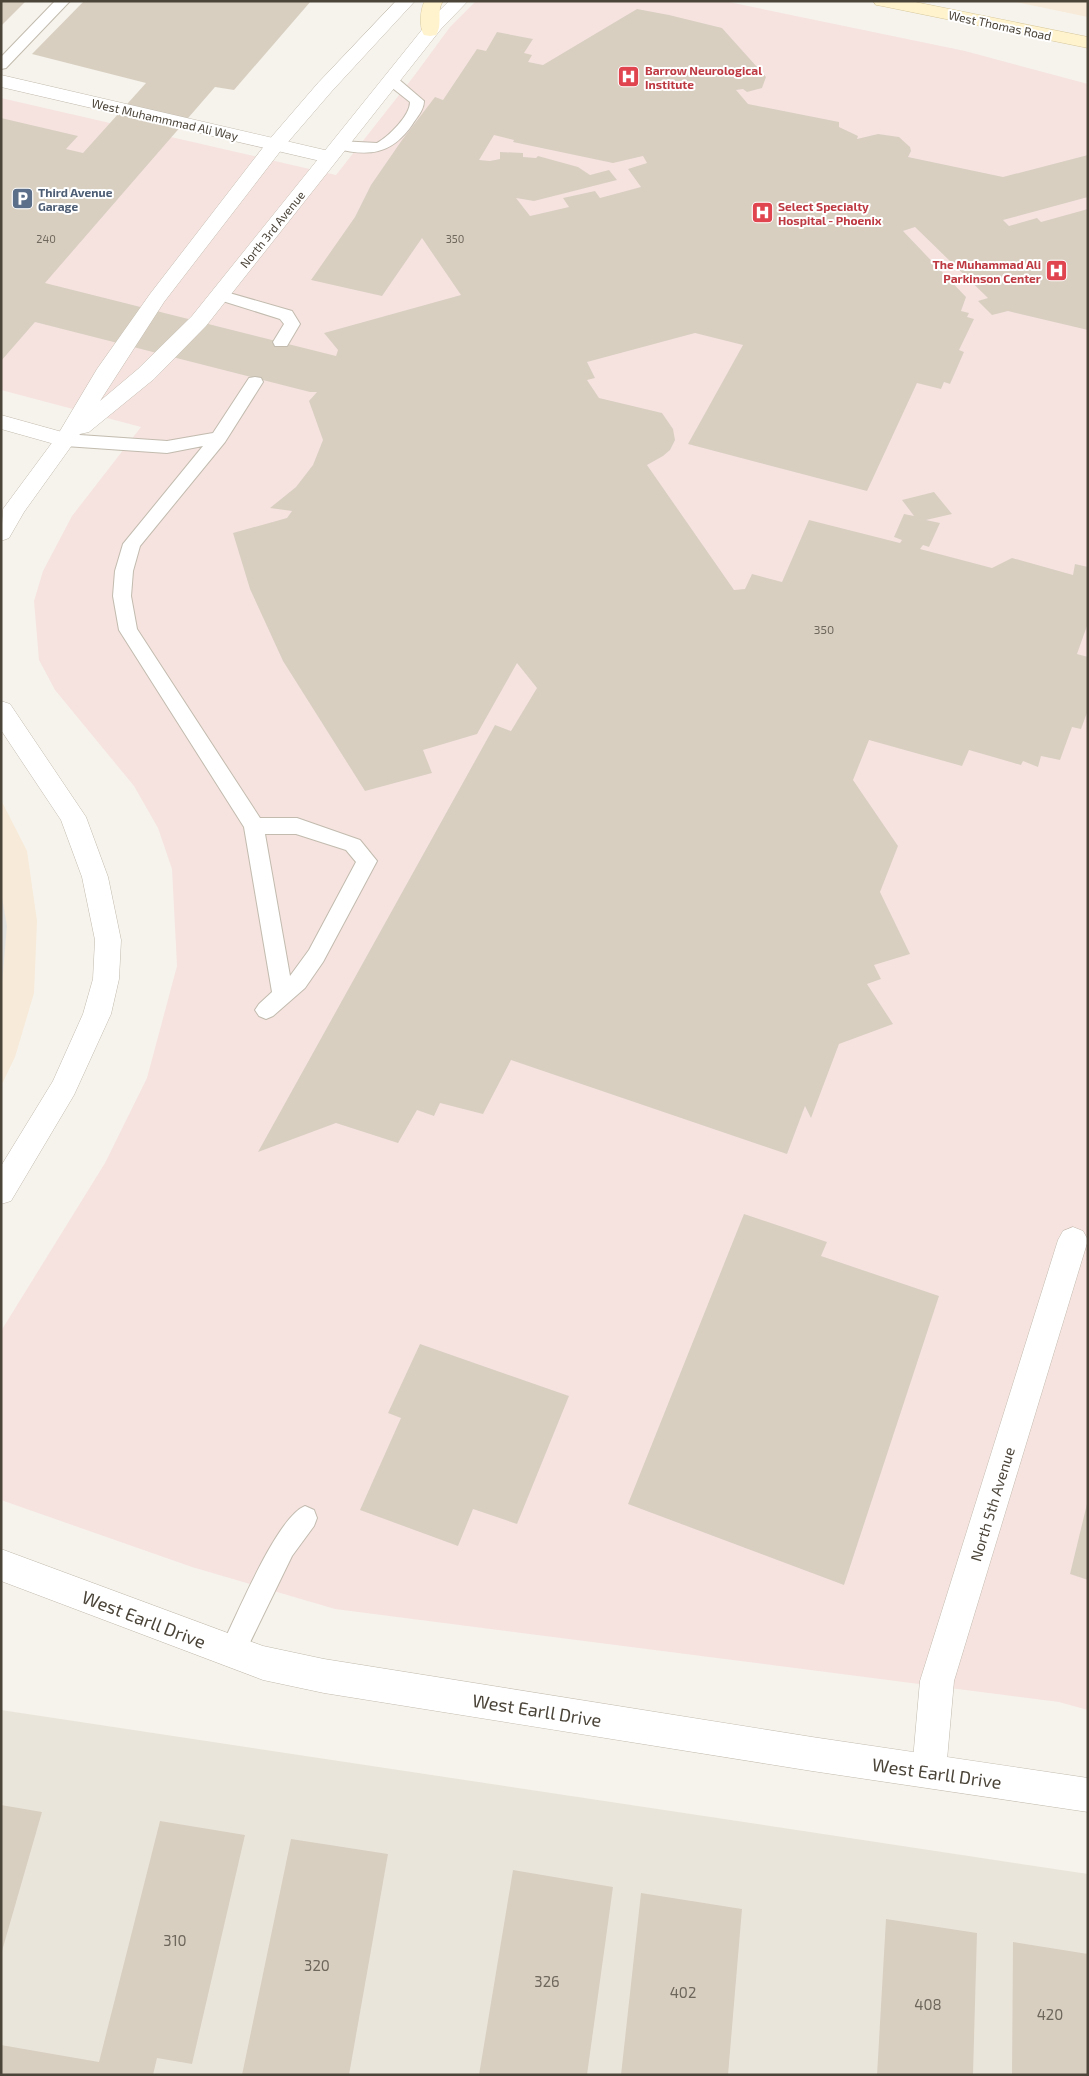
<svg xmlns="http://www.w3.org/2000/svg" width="1089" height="2076" viewBox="0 0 1089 2076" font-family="'Exo 2',sans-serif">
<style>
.residential{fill:#eae5da}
.commercial{fill:#f7ead8}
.medical{fill:#f6e3e0}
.parking{fill:#e5e3e0}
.building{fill:#d8cfc1;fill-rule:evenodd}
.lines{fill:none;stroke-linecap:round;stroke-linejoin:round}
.service-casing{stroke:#c2bbae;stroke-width:2}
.minor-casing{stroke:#c2bbae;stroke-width:1}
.tertiary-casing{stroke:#c2bbae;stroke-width:1}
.secondary-casing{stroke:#d6c79b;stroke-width:1}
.service{fill:#fff;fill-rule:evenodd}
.minor{fill:#fff;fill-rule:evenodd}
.tertiary{fill:#fff;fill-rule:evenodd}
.secondary{fill:#fff3cd;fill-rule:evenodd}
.labels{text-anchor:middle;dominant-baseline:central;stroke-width:4;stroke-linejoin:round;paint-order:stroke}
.far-number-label{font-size:11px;fill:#6e675b}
.far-street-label{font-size:12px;fill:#4b4439;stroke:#fff}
.far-health-label{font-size:12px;font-weight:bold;fill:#be3a42;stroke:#fff;text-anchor:start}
.far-service-label{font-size:12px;font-weight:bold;fill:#4e5e75;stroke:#fff;text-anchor:start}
.number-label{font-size:12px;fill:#6e675b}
.street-label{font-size:15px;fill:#4b4439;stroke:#fff}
.near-number-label{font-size:15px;fill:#6e675b}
.near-street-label{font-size:18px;fill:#4b4439;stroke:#fff}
</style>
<rect width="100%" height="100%" fill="#f6f3ec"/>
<!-- residential -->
<path class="residential" d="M1,1710L1088,1874V2075H1Z"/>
<!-- commercial -->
<path class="commercial" d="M1011,1H1088V17Z
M1,800L27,851L37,921L34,993L15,1057L1,1086Z"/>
<!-- medical -->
<path class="medical" d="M476,1H724L965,51L1088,84V1710L1059,1702L335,1609L192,1567L1,1500V1331L105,1163L147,1078L177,966L172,869L158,828L134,786L55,690L39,660L34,601L43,571L72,516L141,427L1,390V98L336,175L414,76L450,27Z"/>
<!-- parking -->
<path class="parking" d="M1,892L7,926L1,995Z"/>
<!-- building -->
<path class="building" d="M1,1H26L1,26Z
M84,1H311L234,90L215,87L45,283L336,356L338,350L324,333L461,295L422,238L382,296L311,280L355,217L371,185L402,140L435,97L443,100L477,49L486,51L497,32L533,39L524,53L532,55L528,62L543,65L637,9L669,15L722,28L766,77L762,88L747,92L743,89L736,90L748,104L839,122V127L858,136L857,139L878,134L899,137L910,147L911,151L908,157L1003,177L1088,155V197L1003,220L1009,226L1037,218L1041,222L1088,209V330L1008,311L992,315L978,301L988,298L915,227L903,231L966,297L961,311L969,313L967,317L974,319L959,350L964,352L950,384L944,382L941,389L917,383L867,491L688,444L743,345L695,333L587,362L595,378L587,380L599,398L662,413L673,429L675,440L670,450L663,456L647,465L734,590L745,589L752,574L782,582L809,520L900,543L902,540L894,537L904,514L914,516L902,500L934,492L952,514L926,520L940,523L929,547L923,545L920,549L992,568L1012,558L1073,575L1075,564L1088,567V623L1077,654L1088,657V710L1081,729L1072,727L1060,760L1041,756L1038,767L1023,761L1021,765L969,750L962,766L869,740L853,780L898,846L880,892L910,954L874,965L881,979L867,984L893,1024L839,1044L811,1118L805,1106L787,1154L511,1060L483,1114L440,1103L434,1116L417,1110L398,1143L336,1123L258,1152L495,725L511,731L537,688L517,663L477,734L423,750L432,773L365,791L283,661L250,589L233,533L287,518L292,511L270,508L296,487L313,465L323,440L309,401L317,392H310L35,322L1,361V118L78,136L66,149L83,153L146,83L32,54ZM494,135L514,140L513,142L613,163L643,156L647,163L628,169L641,187L600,198L595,191L563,198L569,207L530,216L516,198L534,201L617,180L609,170L590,175L578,167L538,156L536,158L523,157V153L500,152V159L490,161L479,160Z
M744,1214L827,1242L821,1256L939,1296L844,1585L628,1504Z
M420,1344L569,1396L517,1524L473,1509L458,1546L360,1510L401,1418L388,1413Z
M1087,1504H1088V1580L1070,1574Z
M1,1805L42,1812L2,1951H1Z
M160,1821L245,1835L192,2064L157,2058L153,2075H1V2045L99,2062Z
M291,1839L388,1854L349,2075H242Z
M513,1870L613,1887L587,2075H479Z
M641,1893L742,1909L728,2075H621Z
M886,1919L977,1933L973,2075H877Z
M1013,1942L1088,1954V2075H1012Z"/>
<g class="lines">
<defs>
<path id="service" d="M55,1H70L6,68L1,69V57Z
M391,76L396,77L424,101C424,110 417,117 412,125C391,155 368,157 334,148L332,145L334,142L339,141L377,143C388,137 410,116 410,102L386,83L384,80L386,77Z
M219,290L292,311L300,324L287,346H275L273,342L284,324L280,319L213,298L211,295L213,292Z
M255,377L261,378L263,382L225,442L140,546L133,571L131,596L137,629L260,818H297L360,840L377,861L323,962L305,988L273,1016L266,1019L259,1016L255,1010L259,1004L272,992L244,827L119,630L113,596L115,571L123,544L203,446L167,453L65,446L59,444L57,440L59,436L65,434L167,441L213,433L249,378ZM265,834H296L346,850L356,862L309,950L290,976Z
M305,1506L314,1510L317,1518L314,1526L292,1556L241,1661L232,1665L223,1661L219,1652L223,1643C238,1613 277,1517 305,1506Z"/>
<path id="minor" d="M1,75L329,151L336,153L339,157L336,161L329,163L1,87Z
M1,415L73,435L76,440L73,445L65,447L1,429Z
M1073,1227L1083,1231L1088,1240L954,1681L946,1771L941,1783L929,1788L917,1783L912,1771L920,1681L1058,1240L1063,1231Z"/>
<path id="tertiary" d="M396,1H415L332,91L282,149L164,302L100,401L138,369L192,316L429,21L449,1H468L441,29L206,326L154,379L89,432L80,434L24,512L9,538L1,541L3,509L57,436L97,369L150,294L268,141L318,83Z
M1,701L10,704L86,817L108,877L121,940L119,979L111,1014L74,1095L11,1201L1,1204V1166L53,1081L83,1014L93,979L95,940L82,877L61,820L1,730Z
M1,1549L263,1646L324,1659L812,1737L1088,1778V1812L812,1771L324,1693L263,1680L1,1581Z"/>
<path id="secondary" d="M425,1H443C436,11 443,25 436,35L430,36L424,35C419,28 420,8 425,1Z
M873,1H910L1088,37V48L882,6L876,5Z"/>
</defs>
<!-- service casing -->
<use href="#service" class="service-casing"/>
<!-- minor casing -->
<use href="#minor" class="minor-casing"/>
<!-- tertiary casing -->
<use href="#tertiary" class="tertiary-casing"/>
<!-- secondary casing -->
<use href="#secondary" class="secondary-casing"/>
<!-- service -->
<use href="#service" class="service"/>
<!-- minor -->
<use href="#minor" class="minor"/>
<!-- tertiary -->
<use href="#tertiary" class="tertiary"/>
<!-- secondary -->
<use href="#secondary" class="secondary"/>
</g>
<!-- icons -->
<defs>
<symbol id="hospital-square" viewBox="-11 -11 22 22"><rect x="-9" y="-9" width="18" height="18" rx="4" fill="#e0444e" stroke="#fff"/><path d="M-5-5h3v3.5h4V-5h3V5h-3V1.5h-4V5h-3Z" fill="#fff"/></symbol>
<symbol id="parking-square" viewBox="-11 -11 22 22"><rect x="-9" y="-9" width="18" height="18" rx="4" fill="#5c6f8a" stroke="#fff"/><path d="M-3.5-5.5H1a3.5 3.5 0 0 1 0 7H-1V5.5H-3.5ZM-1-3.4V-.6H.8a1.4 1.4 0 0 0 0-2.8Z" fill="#fff"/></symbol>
</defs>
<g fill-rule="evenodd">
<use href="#hospital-square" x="616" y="64" width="25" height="25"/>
<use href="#parking-square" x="10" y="186" width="25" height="25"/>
<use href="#hospital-square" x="750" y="200" width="25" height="25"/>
<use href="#hospital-square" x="1044" y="258" width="25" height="25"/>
</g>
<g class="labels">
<!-- far-number labels -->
<g class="far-number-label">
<text x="46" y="238">240</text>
<text x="455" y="238">350</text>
</g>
<!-- far-street labels -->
<g class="far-street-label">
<text transform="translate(1000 25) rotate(12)">West Thomas Road</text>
<text transform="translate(165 119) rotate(13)">West Muhammmad Ali Way</text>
<text transform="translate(272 229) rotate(-51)">North 3rd Avenue</text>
</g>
<!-- far-health labels -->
<g class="far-health-label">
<text x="645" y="70">Barrow Neurological<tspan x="645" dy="14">Institute</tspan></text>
<text x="778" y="206">Select Specialty<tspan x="778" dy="14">Hospital - Phoenix</tspan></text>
<text x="1041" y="264" text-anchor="end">The Muhammad Ali<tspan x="1041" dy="14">Parkinson Center</tspan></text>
</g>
<!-- far-service labels -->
<g class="far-service-label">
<text x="38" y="192">Third Avenue<tspan x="38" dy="14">Garage</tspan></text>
</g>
<!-- number labels -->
<g class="number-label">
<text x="824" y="629">350</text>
</g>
<!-- street labels -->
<g class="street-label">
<text transform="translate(992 1504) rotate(-73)">North 5th Avenue</text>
</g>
<!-- near-number labels -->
<g class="near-number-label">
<text x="175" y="1940">310</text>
<text x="317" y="1965">320</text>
<text x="547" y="1981">326</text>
<text x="683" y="1992">402</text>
<text x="928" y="2004">408</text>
<text x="1050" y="2014">420</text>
</g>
<!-- near-street labels -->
<g class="near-street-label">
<text transform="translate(144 1619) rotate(21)">West Earll Drive</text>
<text transform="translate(537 1710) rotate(9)">West Earll Drive</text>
<text transform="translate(937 1773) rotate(8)">West Earll Drive</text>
</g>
</g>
<!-- border -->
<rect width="1089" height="2076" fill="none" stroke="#4b4439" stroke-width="5"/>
</svg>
